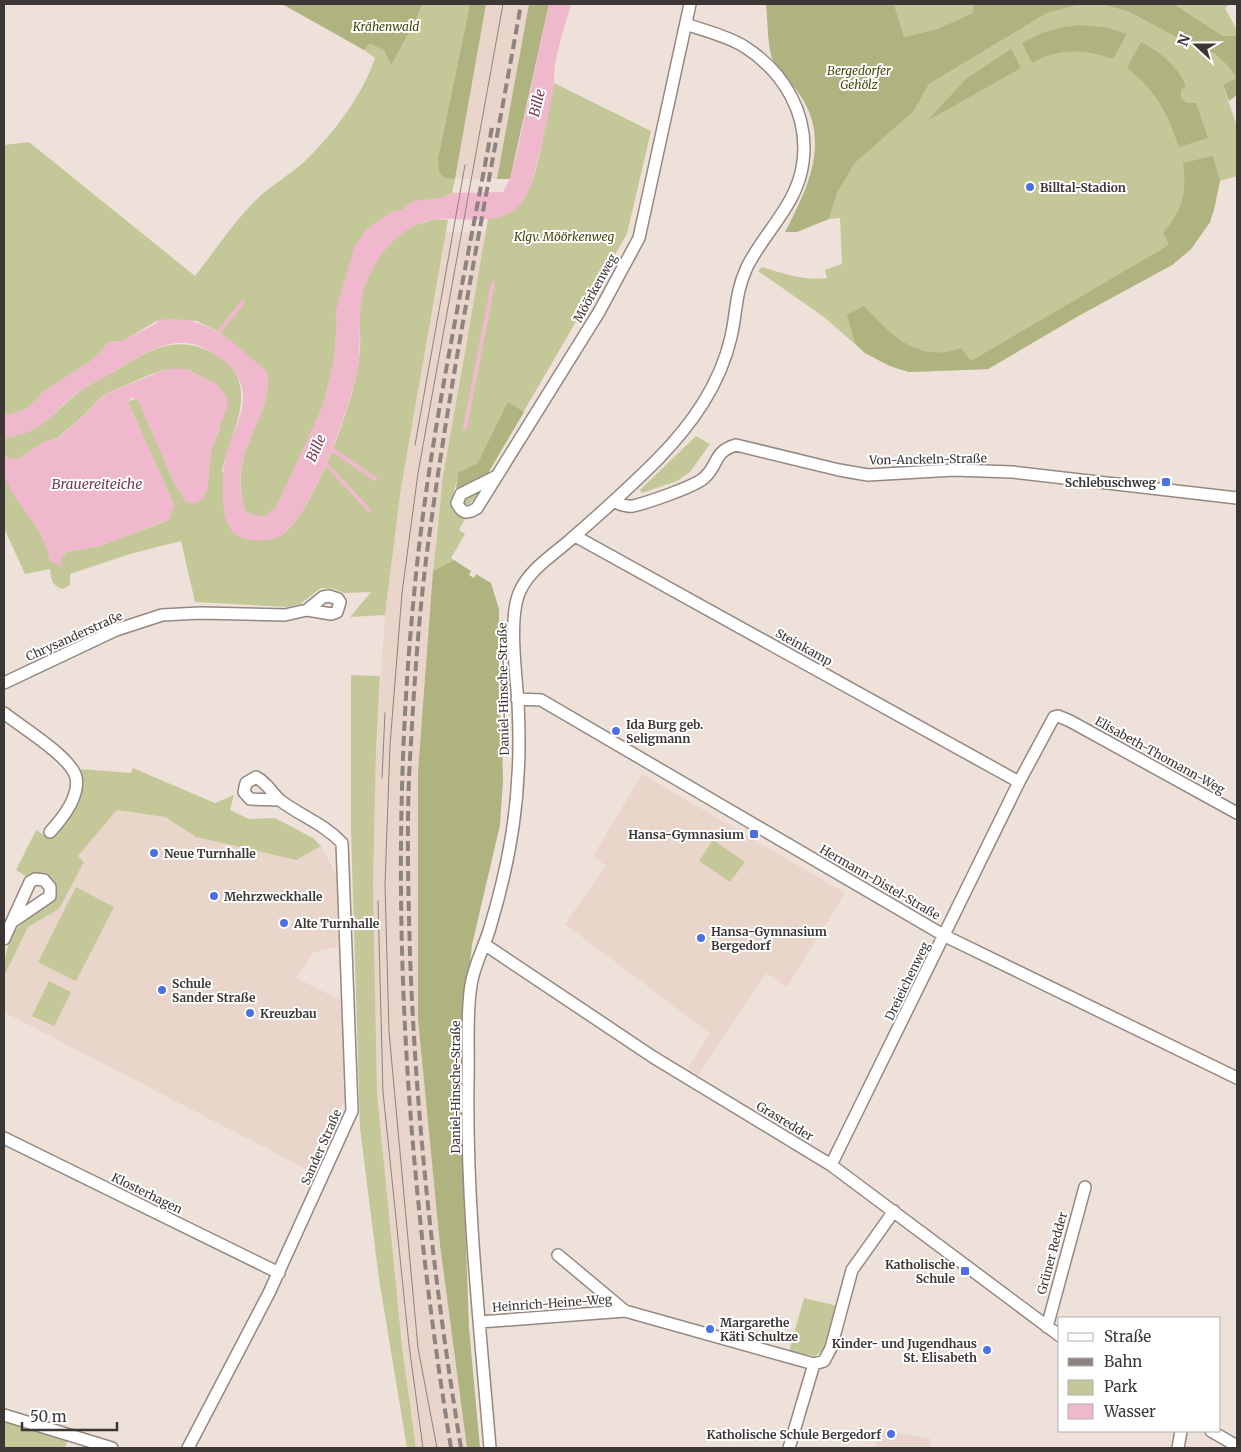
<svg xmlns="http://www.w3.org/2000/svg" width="1241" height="1452" viewBox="0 0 1241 1452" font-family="Merriweather,serif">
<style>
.built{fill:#e9d5c9}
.green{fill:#c4c898}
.forest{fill:#afb380}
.water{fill:#efb8cc}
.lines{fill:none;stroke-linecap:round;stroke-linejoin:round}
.stream{stroke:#efb8cc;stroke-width:4}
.minor-casing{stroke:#948880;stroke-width:14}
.minor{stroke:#fff;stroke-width:11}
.tram{stroke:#8d847f;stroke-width:1}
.rail{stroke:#8d847f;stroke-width:4;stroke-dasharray:10 5;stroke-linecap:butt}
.poi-dot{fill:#4c71e5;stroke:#fff;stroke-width:2}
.labels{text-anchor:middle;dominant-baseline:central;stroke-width:4;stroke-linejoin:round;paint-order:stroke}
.park-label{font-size:12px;font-style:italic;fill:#444709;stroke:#fff}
.poi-label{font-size:12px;font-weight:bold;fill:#3c3734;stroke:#fff;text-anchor:start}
.street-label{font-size:12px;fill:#3c3734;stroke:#fff}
.water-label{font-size:14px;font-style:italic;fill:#7a3854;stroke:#fff}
</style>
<rect width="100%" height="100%" fill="#eee1d9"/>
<!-- built -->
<path class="built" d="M486,4H529L497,179H455Z
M446,232L486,233L461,368L436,531L418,771V1019L440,1245L467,1448H416L402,1346L377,1093L373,884L376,751L385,615L401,488Z
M642,774L845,893L787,987L766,973L698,1075L688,1068L710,1033L565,924L606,866L593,856Z
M117,810L165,817L196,837L296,860L321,846L336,875L338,947L314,952L296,978L344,1002L346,1096L312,1172L4,1012V976L28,927L59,909L84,862L78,856Z
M878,1429L931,1439L930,1448H875Z"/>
<!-- green -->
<path class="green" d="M422,4H470L438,158L444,178L455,179L452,193L442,198L413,202L402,210L391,212L355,246L336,313L337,324L334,360L323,406L277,506L267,516H255L245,511C240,494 239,474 244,456C251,431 274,397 266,371L219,332L197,321L158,320L123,341L109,342L91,361L43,392L28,408L9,415L4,413V145L29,142L195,276C215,251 232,224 254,202C269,186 289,176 305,161C334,133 362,96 375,58L364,50L370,44L384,50L391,64L417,18Z
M894,4H974L973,13L937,29L904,37Z
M1081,4L1111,5L1127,11L1178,38L1215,54L1229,67L1236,78L1223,86L1237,126V176L1220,181L1210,222L1191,249L1172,265L1080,315L988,369L909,372L890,366L865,353L824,317L758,271L762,267C785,274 804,281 827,278L825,270L842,264L840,218L829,219L837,193L855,163L914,111L929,84L1047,13Z
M1174,4H1230L1225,8L1237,30V36H1223Z
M554,83L651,131L627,234L488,473H458C456,492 443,509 465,519L459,530L465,534L451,558L454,560L433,571L443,477L488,219C500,217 517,211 524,199C539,176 547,112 554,83Z
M436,219L448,220L401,488L385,615L350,617L371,592L344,593L334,589L321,588L300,604L287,607L195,602L181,541L130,554L70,574V585L63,589C52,586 51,579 50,569L25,574L4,528V471C16,502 46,528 50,561L61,565V559L66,552L100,546L167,521L174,505L128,402L136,398L140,404L175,485L187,503L207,490L211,450L220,428L217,385L187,369H167L149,375L103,395L82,417L57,438L42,443L18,459H9L5,455L4,442L7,437C42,433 52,413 79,392C89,384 103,378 115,371C147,352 172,334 209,351C266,378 232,428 222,471L255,540C265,540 276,540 284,533C315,507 349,412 357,372C359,361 361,346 360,334C360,328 358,322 358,316C359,281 385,237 418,224C423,222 430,221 436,219Z
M696,436L710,444L690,472L677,481L642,493L640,490Z
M480,492L469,505L465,504L464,499L470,495Z
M351,675L380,676L376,751L373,884L377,1093L402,1346L416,1448H407L379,1279L360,1128L351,831Z
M133,768L215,803L234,795L230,810L249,819L275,818L313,838L321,846L296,860L196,837L165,817L117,810L78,856L84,862L59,909L28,927L4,976C4,960 7,937 20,925C34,911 51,908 57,888C52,874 40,869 27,877L16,870L36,830L50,839C69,820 86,797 81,769L131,773Z
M713,840L745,862L730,882L699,861Z
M76,887L114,907L76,981L38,962Z
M49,981L71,992L54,1026L32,1016Z
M804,1298L838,1306L824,1350L815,1356L789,1351Z
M4,1415L69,1435L65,1448H4Z"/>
<!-- forest -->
<path class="forest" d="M282,4H422L417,18L391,65L384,50L370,44L364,50Z
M470,4H486L455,179L444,178L439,171L438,158Z
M529,4H549L510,179H497Z
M766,4H894L904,37L937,29L973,13L974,4H1081L1047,13L929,84L914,111L855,163L837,193L829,219L797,232H785C808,188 831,141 800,95C792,83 777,71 772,58C767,42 768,20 766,4Z
M1102,4H1174L1223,36H1237V95L1229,101L1223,85L1236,78L1229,67L1215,54L1178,38L1127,11Z
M1080,25L1104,27L1127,34L1113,59C1084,49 1059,48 1032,63L1022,43C1041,32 1058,27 1080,25Z
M1141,42C1162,54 1176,64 1186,86L1181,90V98L1187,103H1196L1208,138L1179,147C1167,112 1156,90 1127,68Z
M1011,49L1021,68L927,121L966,79Z
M1213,156L1220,181L1214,210L1210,222L1191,249L1172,265L1080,315L988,369L909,372L890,366L865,353L855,343L847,315L864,306C891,335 918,364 961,348L971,361L1169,245L1163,233C1183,209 1187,194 1183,163Z
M508,402L524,412L488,473L456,489L458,473L478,463Z
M454,560L471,571L469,575L474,578L476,574L491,583L499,609V701L502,738L503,781L500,825L472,945L459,1059L469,1328L480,1448H467L440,1245L418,1019V771L433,571Z"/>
<!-- water -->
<path class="water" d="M549,4H571C566,24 558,45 555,65C554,71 554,77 554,83C551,104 535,184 524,200C505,228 466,217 437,219C405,222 378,252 367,281C355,310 363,341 357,372C349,409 313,512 283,534C279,537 272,539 267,540C233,543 223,528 223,496C223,482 222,470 226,456C232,433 249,408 241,384C234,365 216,353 199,346C169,334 138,358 113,372C102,379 89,384 78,392C51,413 43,433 7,437L4,442L5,454L9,459H18L42,443L58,438L82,417L103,395L167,369H187L217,385L226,395L228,405L211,450L207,490L203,499L196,503H187L175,485L140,404L136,398H131L128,402L174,505L169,520L100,546L66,552L61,559V566L50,561C46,527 12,505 4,472C0,456 4,430 4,413L9,415L28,408L43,392L91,361L109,342L123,341L155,324L158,320C206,313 233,342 266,371C274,397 251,431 244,456C239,474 239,494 245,511L255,516H267L277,505L323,406L334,360L337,324L335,313L355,246L367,229L391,212L402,210L413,201L442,198L452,193L503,192L510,179L518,148Z"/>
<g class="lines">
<!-- stream -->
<path class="stream" d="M216,335L243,302
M465,428L493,283
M331,449L375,479
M325,463L369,510"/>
<defs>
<path id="minor" d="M495,477L461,494L457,503C462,514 468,514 477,508L599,312L639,238L690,4
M614,502C619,504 627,507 633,506C646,503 697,486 705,477C719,464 713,452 736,445L839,470L868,475L954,470L1012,472L1237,498
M575,536L1019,782
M4,683L116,630L162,615L200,613L285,615L307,610L323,597L329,596L338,599L340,602L337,612L331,614L307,610
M517,699L541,700L945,936L1237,1078
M4,713C21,727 70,756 76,777C80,796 62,819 50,832
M4,939L30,882L35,879L44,880L50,887V896L12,922
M484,944L653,1057L831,1165L1060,1336
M4,1138L279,1273
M831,1165L1019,782L1054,717L1058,716L1070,721L1237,813
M558,1255L625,1311
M480,1322L625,1311L814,1364L824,1361L831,1348L852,1270L894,1211
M1047,1327L1085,1187
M4,1415L112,1448
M1211,1431L1237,1446
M188,1448L269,1293L352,1111L342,843C324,824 301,816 281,801C271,793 269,784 256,777L246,783L244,792L250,799L280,800
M490,1448C480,1326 466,1203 468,1081C469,1049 466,1016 471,985C474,964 486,944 491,924C505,877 516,823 518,774C520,751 519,726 518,702C516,674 508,616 520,591C529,570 553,555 570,540C600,514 630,487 658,459C692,424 720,385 731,337C737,311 735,293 747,267C765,231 798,204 803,162C809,115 785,73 745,47C728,36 705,31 686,24
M789,1448L814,1364
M1178,1448L1181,1431"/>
</defs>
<!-- minor casing -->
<use href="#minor" class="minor-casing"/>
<!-- minor -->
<use href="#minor" class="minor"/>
<!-- tram -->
<path class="tram" d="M415,445L465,165
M382,778L385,713
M378,901L383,1092L409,1345L423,1448
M437,1448L418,1348L389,1032L385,884L390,745L402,593L418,473L503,4"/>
<!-- rail -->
<path class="rail" d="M451,1448C405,1166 386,880 414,595C428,440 464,281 492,127
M461,1448C434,1284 416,1120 410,954C408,883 406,812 411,742C415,671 420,600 430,530C454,354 490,179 521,4"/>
</g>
<!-- markers -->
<g class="poi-dot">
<circle cx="1030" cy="187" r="5"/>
<rect x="1161" y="477" width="10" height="10" rx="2.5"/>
<circle cx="616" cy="731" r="5"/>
<rect x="749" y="829" width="10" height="10" rx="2.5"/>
<circle cx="154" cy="853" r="5"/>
<circle cx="214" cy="896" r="5"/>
<circle cx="284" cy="923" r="5"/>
<circle cx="701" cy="938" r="5"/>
<circle cx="162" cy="990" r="5"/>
<circle cx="250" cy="1013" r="5"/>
<rect x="960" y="1266" width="10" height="10" rx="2.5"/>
<circle cx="710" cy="1329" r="5"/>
<circle cx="987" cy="1350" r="5"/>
<circle cx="891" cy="1434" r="5"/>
</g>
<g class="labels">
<!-- park labels -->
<g class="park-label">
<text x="386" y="26">Krähenwald</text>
<text x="859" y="70">Bergedorfer<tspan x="859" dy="14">Gehölz</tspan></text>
<text x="564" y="236">Klgv. Möörkenweg</text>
</g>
<!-- poi labels -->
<g class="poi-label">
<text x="1040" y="187">Billtal-Stadion</text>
<text x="1156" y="482" text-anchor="end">Schlebuschweg</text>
<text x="626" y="724">Ida Burg geb.<tspan x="626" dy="14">Seligmann</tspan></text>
<text x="744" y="834" text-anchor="end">Hansa-Gymnasium</text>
<text x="164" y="853">Neue Turnhalle</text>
<text x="224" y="896">Mehrzweckhalle</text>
<text x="294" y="923">Alte Turnhalle</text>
<text x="711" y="931">Hansa-Gymnasium<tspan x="711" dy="14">Bergedorf</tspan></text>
<text x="172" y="983">Schule<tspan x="172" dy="14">Sander Straße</tspan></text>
<text x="260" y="1013">Kreuzbau</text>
<text x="955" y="1264" text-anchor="end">Katholische<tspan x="955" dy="14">Schule</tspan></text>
<text x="720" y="1322">Margarethe<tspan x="720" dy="14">Käti Schultze</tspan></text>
<text x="977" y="1343" text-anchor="end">Kinder- und Jugendhaus<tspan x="977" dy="14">St. Elisabeth</tspan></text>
<text x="881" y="1434" text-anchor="end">Katholische Schule Bergedorf</text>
</g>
<!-- street labels -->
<g class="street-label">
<text transform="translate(595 288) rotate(-61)">Möörkenweg</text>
<text transform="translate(928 459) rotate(-1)">Von-Anckeln-Straße</text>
<text transform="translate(74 636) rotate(-24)">Chrysanderstraße</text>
<text transform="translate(804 647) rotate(29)">Steinkamp</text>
<text transform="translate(503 689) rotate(-91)">Daniel-Hinsche-Straße</text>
<text transform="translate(1160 755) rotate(29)">Elisabeth-Thomann-Weg</text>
<text transform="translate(880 882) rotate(30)">Hermann-Distel-Straße</text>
<text transform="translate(907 981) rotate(-64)">Dreieichenweg</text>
<text transform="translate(455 1087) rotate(-90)">Daniel-Hinsche-Straße</text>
<text transform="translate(785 1121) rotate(31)">Grasredder</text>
<text transform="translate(321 1147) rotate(-66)">Sander Straße</text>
<text transform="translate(147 1193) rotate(26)">Klosterhagen</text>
<text transform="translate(1052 1253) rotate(-75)">Grüner Redder</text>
<text transform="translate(552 1303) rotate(-4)">Heinrich-Heine-Weg</text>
</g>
<!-- water labels -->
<g class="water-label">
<text transform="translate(537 103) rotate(-76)">Bille</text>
<text transform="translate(316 448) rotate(-66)">Bille</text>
<text x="97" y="484">Brauereiteiche</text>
</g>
</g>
<!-- border -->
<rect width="1241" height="1452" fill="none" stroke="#3c3734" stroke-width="10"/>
<!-- legend -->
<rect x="1058" y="1317" width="162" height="115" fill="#ffffff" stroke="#b1afae"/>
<rect x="1068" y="1333" width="25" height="8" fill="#ffffff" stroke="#b1afae"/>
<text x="1104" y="1342" font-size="15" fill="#3c3734">Straße</text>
<rect x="1068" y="1358" width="25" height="8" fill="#8d847f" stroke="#b1afae"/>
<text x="1104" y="1367" font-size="15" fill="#3c3734">Bahn</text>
<rect x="1068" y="1380" width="25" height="15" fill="#c4c898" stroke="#b1afae"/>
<text x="1104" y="1392" font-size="15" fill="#3c3734">Park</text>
<rect x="1068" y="1404" width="25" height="15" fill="#efb8cc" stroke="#b1afae"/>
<text x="1104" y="1417" font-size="15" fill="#3c3734">Wasser</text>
<!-- north arrow -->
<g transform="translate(1196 45) rotate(291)" stroke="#ffffff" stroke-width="4" paint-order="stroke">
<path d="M0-4L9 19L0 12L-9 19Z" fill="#3c3734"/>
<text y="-8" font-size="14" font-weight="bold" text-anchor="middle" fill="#3c3734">N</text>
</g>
<!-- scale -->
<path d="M22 1422v8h95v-8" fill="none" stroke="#3c3734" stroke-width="2.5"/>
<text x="30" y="1422" font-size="15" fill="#3c3734" stroke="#ffffff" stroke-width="4" paint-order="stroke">50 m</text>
</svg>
